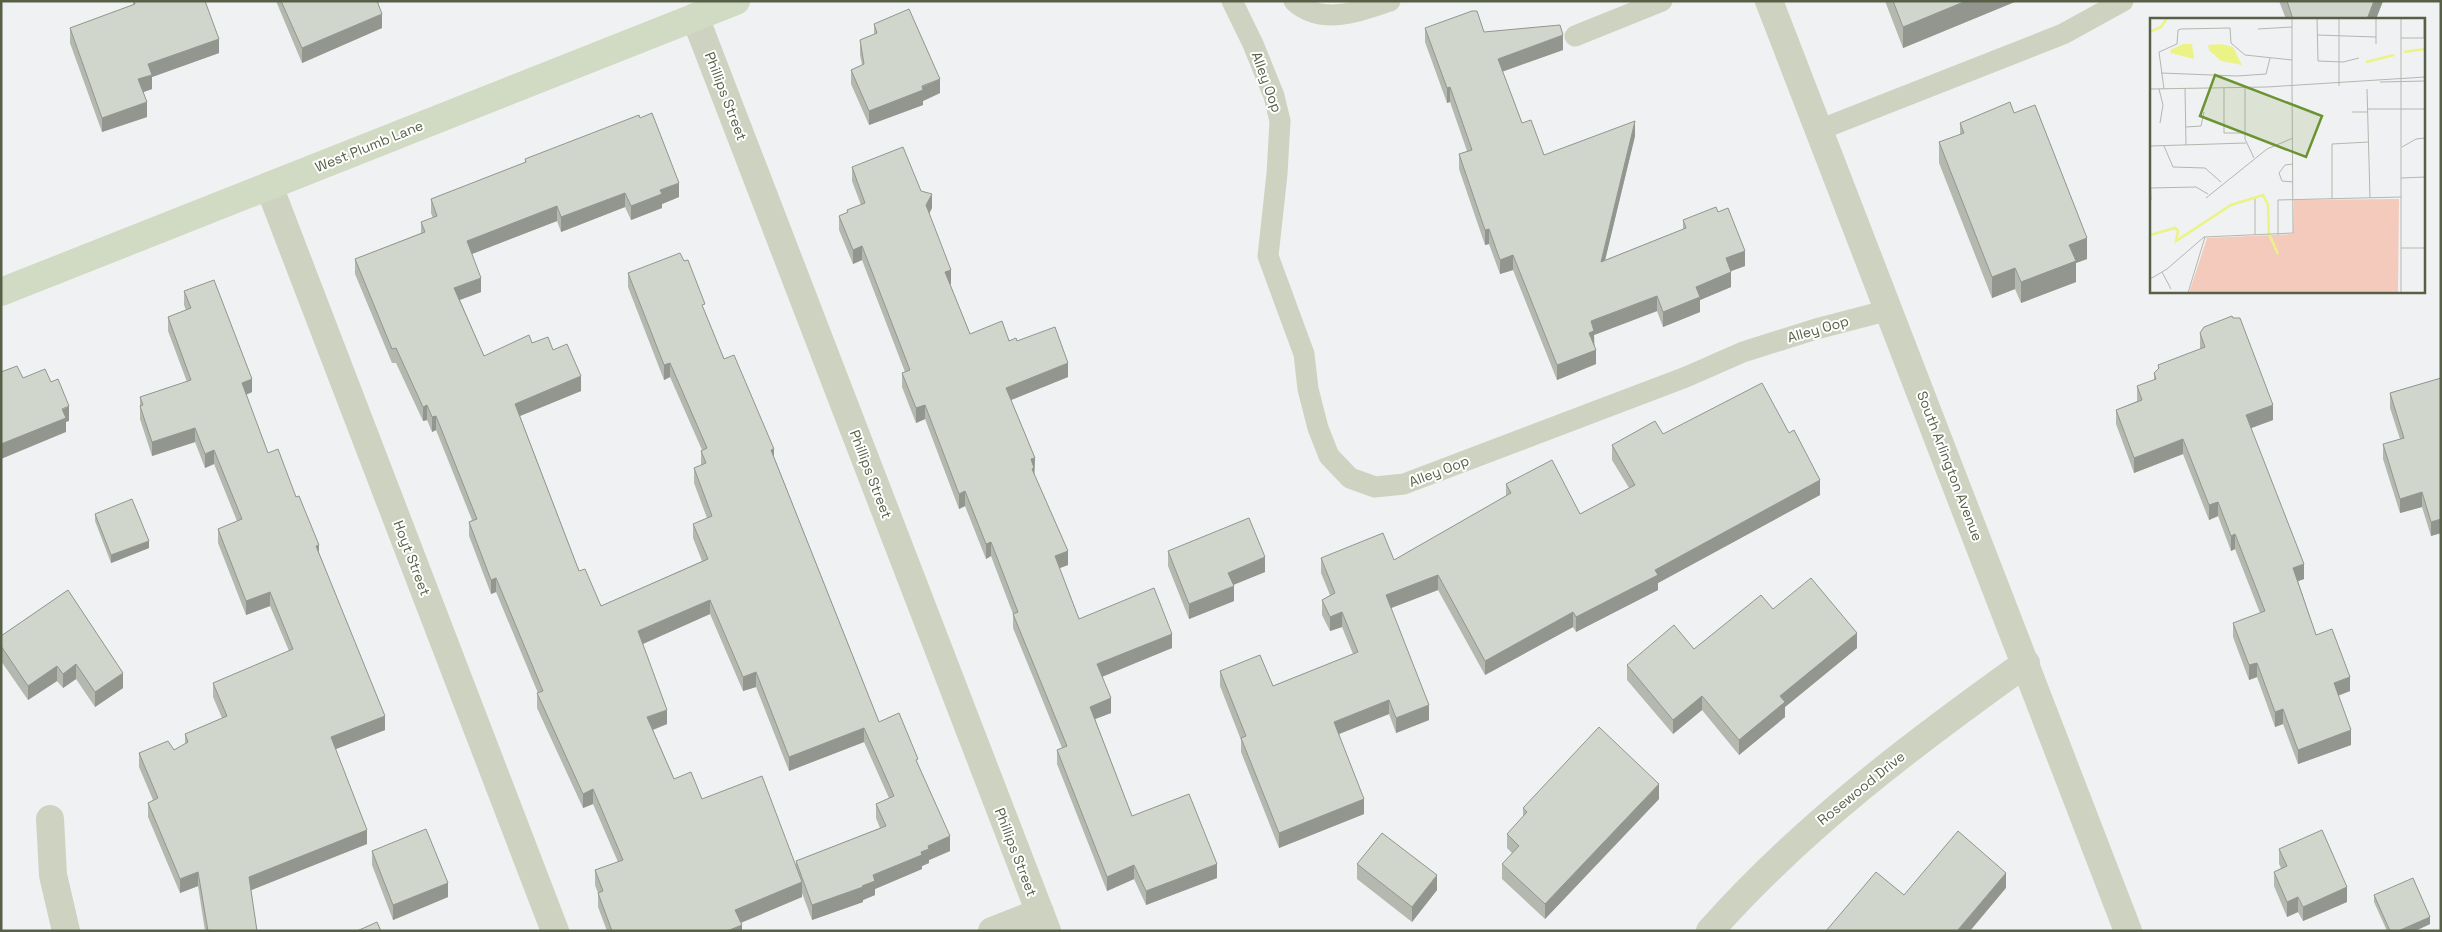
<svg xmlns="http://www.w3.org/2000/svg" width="2442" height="932" viewBox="0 0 2442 932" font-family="'Space Grotesk',sans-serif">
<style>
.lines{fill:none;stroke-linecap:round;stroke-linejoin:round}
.service{stroke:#cdd3c0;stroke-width:21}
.minor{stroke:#cdd3c0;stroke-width:28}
.tertiary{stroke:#cdd3c0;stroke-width:28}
.secondary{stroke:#d1dac2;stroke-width:28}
.wall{fill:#b4b8af;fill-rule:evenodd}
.shaded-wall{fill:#92968f}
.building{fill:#d1d6cc;stroke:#92968f}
.labels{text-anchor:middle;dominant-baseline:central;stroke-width:4;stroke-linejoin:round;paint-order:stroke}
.street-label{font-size:14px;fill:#576047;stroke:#fff}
.inset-river{fill:none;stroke:#ebf386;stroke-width:2.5}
.inset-road{fill:none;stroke:#b3b7ae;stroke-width:1}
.view{fill:#6b9332;fill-opacity:0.15;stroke:#6b9332;stroke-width:2.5}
.inset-edge{fill:none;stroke:#576047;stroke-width:2.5}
</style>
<rect width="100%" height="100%" fill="#f0f1f3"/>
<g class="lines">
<!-- service -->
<path class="service" d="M1232,1L1253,44L1274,96L1280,121L1277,174L1268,256L1304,354L1308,389L1318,428L1329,456L1350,478L1375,487L1404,484L1686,377L1743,352L1816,329L1889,310
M1294,1C1321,26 1359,12 1390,1
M1575,36L1662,1
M1819,130L2063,34L2123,1"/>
<!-- minor -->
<path class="minor" d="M695,17L1047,931
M269,186L555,931
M50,819L53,875L66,931
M992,931L1040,912
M1710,931C1802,827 1914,743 2026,663"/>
<!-- tertiary -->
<path class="tertiary" d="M1769,1L2128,931"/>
<!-- secondary -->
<path class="secondary" d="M1,292L736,1"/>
</g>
<!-- wall -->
<path class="wall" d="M133,1H205L219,53L152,77V89L143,92L147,117L102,132L70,43V28L133,5Z
M276,1H381L378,3L382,28L302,63Z
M1885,1H2017L1903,48Z
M2279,1H2383L2376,19H2286Z
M874,24L940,93L923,101V105L869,125L851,84V70L862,65L860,55V40L874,34Z
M1425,28L1484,32L1563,50L1502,72L1522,123L1544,155L1635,136L1605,260L1683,229V220L1718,212L1745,266L1731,271V287L1700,300V312L1663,327L1657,311L1594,335L1596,364L1557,380L1513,270L1500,274L1489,244L1485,245L1459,169V154L1467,151L1450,102L1447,103L1425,42Z
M2014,113L2087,259L2076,263V282L2021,303L2015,289L1992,298L1939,163V142L1960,135V123Z
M525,159L679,197L662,204V208L631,220L625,207L561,232L557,221L471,254L481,292L460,300L484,356L532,343L553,350L581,391L520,416L579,571L601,606L702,561L693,538V524L707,518L694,483V468L701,465V451L702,450L670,377L664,380L628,287V273L705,312L724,359L774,457L879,722L918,764L950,851L929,860V863L922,866V869L875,889V895L863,900V902L812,920L802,893V897L741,923L742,931H607L598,907V893L595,885V870L618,862L593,804L583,808L537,708V693H538L496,592L491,594L469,536V522L472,520L436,430L432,432L427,420L423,421L396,363H392L355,274V259L421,233V222L433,218L431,213V199L525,163ZM710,614L743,691L756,687L789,771L864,742L889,798L876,804V818L880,828L796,861V865L674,779L653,730L667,724L643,644Z
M852,167L921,191L932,208L929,213L950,284L970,334L1017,341L1068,377L1011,400L1035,458L1034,476L1068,565L1059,568L1079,619L1172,648L1102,676L1111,713L1095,719L1132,816L1217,878L1146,905L1134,879L1107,891L1057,764V750L1062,748L1013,628V614L991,556L986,559L965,506L959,509L925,419L916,423L902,387V373L905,372L862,260L853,264L839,230V216L847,213V210L861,205L852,181Z
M184,291L252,392L246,395L268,453L296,497L319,553L385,730L335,749L367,844L251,890L257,931H205L198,886L180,893L148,817V803L153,800L139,767V753L174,750L185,744V734L222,718L213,697V683L289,651L270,606L246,615L218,543V529L237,521L214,464L205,468L195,442L152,456L140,419V397L187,382L168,331V317L186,310L184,305Z
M2200,333L2273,420L2251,428L2304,579L2298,581L2316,635L2350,691L2338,696L2351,745L2298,764L2283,724L2275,727L2257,677L2249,680L2233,637V623L2260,613L2235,549L2231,551L2218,516L2209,520L2183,454L2134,473L2116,424V410L2137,401V386L2154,380V373L2158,369V365L2200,349Z
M2441,378V533L2431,536L2422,507L2400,513L2383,459V444L2400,439L2390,408V393Z
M1663,434L1820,495L1658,583V590L1576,632L1573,627L1485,675L1438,590L1391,608L1429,720L1396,733L1389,714L1339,734L1364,814L1279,848L1241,752V740L1220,686V671L1273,686L1353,654L1342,627L1330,631L1322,615V600L1330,595L1321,573V558L1394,560L1506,496V484L1580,514L1629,488L1612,460V445Z
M95,514L149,548L111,563L95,521Z
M1168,551L1265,572L1233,585L1234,601L1189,619L1168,566Z
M68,590L123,688L95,707L76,679L63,688L57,681L28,700L1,661V636Z
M1773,609L1857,648L1785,707V717L1739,755L1702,710L1673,734L1627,680V665L1694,649Z
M1659,799L1545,919L1502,879V864L1512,853L1507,848V834L1523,817V808Z
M2279,849L2347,902L2303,921L2298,912L2287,917L2274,886V872L2281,868L2279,864Z
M372,851L448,897L393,920L372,865Z
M1357,864L1437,890L1412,922L1357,879Z
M2374,895L2430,924L2415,931H2387L2374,902Z"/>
<!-- shaded-wall -->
<path class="shaded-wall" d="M1966,1H2017L1903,48V27Z
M2374,1H2383L2376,19H2367Z
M382,14V28L302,63V48Z
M1563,35V50L1498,73V59Z
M219,39V53L152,77V89L138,94V79L148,64Z
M940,79V93L923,101V105L869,125V111Z
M1450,87V102L1447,103V88Z
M147,102V117L102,132V118Z
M1635,121V136L1601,277V262Z
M679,183V197L662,204V208L631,220V206L660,190Z
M625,193V207L561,232V217Z
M932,194V208L926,220V205Z
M557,206V221L467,256V241Z
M1489,229V244L1485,245V230Z
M2087,238V259L2076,263V282L2021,303V282L2069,245Z
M862,246V260L853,264V250Z
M1745,251V266L1726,273V258Z
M1513,255V270L1500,274V260Z
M2015,268V289L1992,298V277Z
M951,270V284L945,286V272Z
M1731,272V287L1700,300V312L1663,327V312L1696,287Z
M481,278V292L454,302V288Z
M1657,296V311L1594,335V345L1589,333L1591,321Z
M1596,350V364L1557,380V365Z
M670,363V377L664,380V365Z
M1068,363V377L1006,402V388Z
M581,376V391L515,418V404Z
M252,379V392L242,396V383Z
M427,405V420L423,421V407Z
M925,405V419L916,423V408Z
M2273,405V420L2246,430V415Z
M69,406V421L66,422V432L1,459V444Z
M436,416V430L432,432V417Z
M195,428V442L152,456V442Z
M2183,439V454L2134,473V458Z
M774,449V464L771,450Z
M214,450V464L205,468V454Z
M1035,458L1034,483L1032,484L1031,459Z
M1820,480V495L1658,583V590L1576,632V617L1655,570Z
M965,491V506L959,509V494Z
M2422,492V507L2400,513V499Z
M2218,502V516L2209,520V505Z
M2441,519V533L2431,536V522Z
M2235,534V549L2231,551V536Z
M149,541V548L111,563V555Z
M991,542V556L986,559V544Z
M319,545V558L316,546Z
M1068,551V565L1055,570V556Z
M1265,557V572L1228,587V573Z
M2304,564V579L2293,583V568Z
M1438,575V590L1386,610V595Z
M496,578V592L491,594V580Z
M1234,586V601L1189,619V604Z
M270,592V606L246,615V601Z
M710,600V614L638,646V631Z
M1342,612V627L1330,631V617Z
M1573,612V627L1485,675V661Z
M1857,633V648L1785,707V717L1739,755V740L1780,696Z
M1172,634V648L1097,679V664Z
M2257,663V677L2249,680V665Z
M76,664V679L63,688V674Z
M57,666V681L28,700V686Z
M756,672V687L743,691V677Z
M123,673V688L95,707V692Z
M2350,677V691L2334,697V683Z
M1702,696V710L1673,734V720Z
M1111,698V713L1090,721V707Z
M1389,700V714L1334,736V722Z
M1429,705V720L1396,733V718Z
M2283,709V724L2275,727V712Z
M667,710V724L647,732V717Z
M385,716V730L331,751V737Z
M864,728V742L789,771V757Z
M2351,730V745L2298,764V750Z
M1659,784V799L1545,919V904Z
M593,789V804L583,808V794Z
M1364,799V814L1279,848V833Z
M367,830V844L249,891V877Z
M950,836V851L929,860V863L922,866V869L875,889V895L863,900V902L812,920V905L921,852L928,846Z
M1217,864V878L1146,905V891Z
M1134,865V879L1107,891V877Z
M198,872V886L180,893V879Z
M2006,873V888L1970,931H1957Z
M1437,875V890L1412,922V907Z
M802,882V897L735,925V910Z
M448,883V897L393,920V905Z
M2347,887V902L2303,921V907Z
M2298,897V912L2287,917V902Z
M2430,917V924L2415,931H2398Z
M742,925V931H727Z"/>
<!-- building -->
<path class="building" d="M134,1H205L219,39L148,64L152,75L138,79L147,102L102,118L70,28L135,4Z
M281,1H377L382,14L302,48Z
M1893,1H1966L1903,27Z
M2287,1H2374L2367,19H2293Z
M909,9L940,79L922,86L923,90L869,111L851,70L864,64L860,40L877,33L874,24Z
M1472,11H1477L1484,32L1560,25L1563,35L1498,59L1522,123L1531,120L1544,155L1635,121L1601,262L1686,228L1683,220L1716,207L1718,212L1728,208L1745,251L1726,258L1731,272L1696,287L1700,297L1663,312L1657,296L1591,321L1594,331L1589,333L1596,350L1557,365L1513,255L1500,260L1489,229L1485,230L1459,154L1472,150L1450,87L1447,88L1425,28Z
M2010,102L2014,113L2035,105L2087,238L2069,245L2076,261L2021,282L2015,268L1992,277L1939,142L1964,133L1960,123Z
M652,113L679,183L660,190L662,194L631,206L625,193L561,217L557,206L467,241L481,278L454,288L484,356L529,335L532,343L548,337L553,350L567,344L581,376L515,404L579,571L585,569L601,606L708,559L693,524L712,516L694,468L706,463L701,451L707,448L670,363L664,365L628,273L680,253L684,261L688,260L705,304L702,305L724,359L734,355L774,449L771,450L879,722L899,713L918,759L916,760L950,836L928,846L929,849L921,852L922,855L873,875L875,881L862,886L863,887L812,905L796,861L886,826L876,804L894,796L864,728L789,757L756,672L743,677L710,600L638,631L667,710L647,717L674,779L691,772L702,799L762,776L802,882L735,910L742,925L727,931H612L598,893L603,891L595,870L623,860L593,789L583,794L537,693L543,691L496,578L491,580L469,522L477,519L436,416L432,417L427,405L423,407L396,348L392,349L355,259L425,232L421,222L437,216L431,199L526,162L525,159L639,115L640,118Z
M903,147L921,191L932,194L926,205L951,270L945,272L970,334L1002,321L1009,341L1016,338L1017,341L1055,327L1068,363L1006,388L1035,458L1031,459L1034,468L1032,469L1068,551L1055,556L1079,619L1154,588L1172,634L1097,664L1111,698L1090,707L1132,816L1189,794L1217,864L1146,891L1134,865L1107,877L1057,750L1067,746L1013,614L1018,612L991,542L986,544L965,491L959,494L925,405L916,408L902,373L910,370L862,246L853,250L839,216L848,212L847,210L865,203L852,167Z
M214,280L252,379L242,383L268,453L278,449L296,497L299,496L319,545L316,546L385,716L331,737L367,830L249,877L257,931H208L198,872L180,879L148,803L158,798L139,753L168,741L174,750L188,742L185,734L227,716L213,683L293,649L270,592L246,601L218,529L242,519L214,450L205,454L195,428L152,442L140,406L143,405L140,397L191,380L168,317L191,308L184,291Z
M2232,316L2233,318H2240L2273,405L2246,415L2304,564L2293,568L2316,635L2332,629L2350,677L2334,683L2351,730L2298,750L2283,709L2275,712L2257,663L2249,665L2233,623L2265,611L2235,534L2231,536L2218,502L2209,505L2183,439L2134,458L2116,410L2142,400L2137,386L2156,379L2154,373L2159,368L2158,365L2205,347L2200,333L2204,327Z
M17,366L23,378L45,369L51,382L58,379L69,406L62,409L66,418L1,444V372Z
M2441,378V519L2431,522L2422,492L2400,499L2383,444L2404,438L2390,393Z
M1762,383L1789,433L1794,430L1820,480L1655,570L1658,575L1576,617L1573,612L1485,661L1438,575L1386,595L1429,705L1396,718L1389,700L1334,722L1364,799L1279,833L1241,738L1246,736L1220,671L1260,655L1273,686L1358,652L1342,612L1330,617L1322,600L1335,593L1321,558L1383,533L1394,560L1511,493L1506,484L1552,460L1580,514L1635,485L1612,445L1655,421L1663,434Z
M132,499L149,541L111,555L95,514Z
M1249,518L1265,557L1228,573L1234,586L1189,604L1168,551Z
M1811,578L1857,633L1780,696L1785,702L1739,740L1702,696L1673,720L1627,665L1674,625L1694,649L1761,595L1773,609Z
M68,590L123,673L95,692L76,664L63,674L57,666L28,686L1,646V636Z
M1599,727L1659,784L1545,904L1502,864L1519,846L1507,834L1527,812L1523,808Z
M426,829L448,883L393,905L372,851Z
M2322,830L2347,887L2303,907L2298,897L2287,902L2274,872L2287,866L2279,849Z
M1958,831L2006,873L1957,931H1826L1876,872L1904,895Z
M1382,833L1437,875L1412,907L1357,864Z
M2413,878L2430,917L2398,931H2390L2374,895Z
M377,922L381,931H357Z"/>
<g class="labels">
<!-- street labels -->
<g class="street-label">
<text transform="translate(1267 82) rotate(70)">Alley Oop</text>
<text transform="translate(726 96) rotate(69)">Phillips Street</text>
<text transform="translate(369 146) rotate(-22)">West Plumb Lane</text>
<text transform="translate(1818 329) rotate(-16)">Alley Oop</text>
<text transform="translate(1950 466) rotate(69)">South Arlington Avenue</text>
<text transform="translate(1439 471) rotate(-21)">Alley Oop</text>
<text transform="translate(871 474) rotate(69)">Phillips Street</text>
<text transform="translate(412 558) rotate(69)">Hoyt Street</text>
<text transform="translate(1861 788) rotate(-39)">Rosewood Drive</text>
<text transform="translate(1016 852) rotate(69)">Phillips Street</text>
</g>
</g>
<!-- overview -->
<g transform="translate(2150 18)">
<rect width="275" height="275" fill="#f0f1f3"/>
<path d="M249,181L248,275H39L57,220L143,216L144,182Z" fill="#f3cabc"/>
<path d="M33,26H42L44,41L21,35L20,32ZM71,26L83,29L92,47L71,43L59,32L58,27Z" fill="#ebf386"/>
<path class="inset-river" d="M0,14L11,9L17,0M254,34L275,31M216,44L244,37M0,217L25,210L28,213L26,223L81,187L113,177L118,187L119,216L128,236"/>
<path class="inset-road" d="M142,0V68M167,0L168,43L193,44L209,40M189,0V68M251,0V59M274,0V20M108,11L142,9M167,17L226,19M251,20H275M226,26V0M11,55L87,58L116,56L120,40M230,64L275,63M35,70L36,127M74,70V115H95M95,70V121L104,140M0,71L117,69L275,59M9,71L13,87L10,105M14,71L9,34L27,26L28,12L31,11L80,10L81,25L95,37L142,42M217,71L220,180M218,91H275M202,94H218M36,109L51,108L54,94M182,126V181M182,126L219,124M0,128L96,125M14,128L23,149L55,150L71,164M252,129L266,121L275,120M143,146L135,147L129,155L132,163L143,164M0,155L1,182M251,160L275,159M0,170L46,169L58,176M56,180L117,131L143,120M105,217V181M128,217V182L251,179M251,230H275M12,254L21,271M0,261L17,251L54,219L143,215L142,68M38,275L55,219M251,275V59"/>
<path class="view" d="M65,57L172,98L156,139L50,98Z"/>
<rect width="275" height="275" class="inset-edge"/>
</g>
<!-- border -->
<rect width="2442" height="932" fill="none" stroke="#576047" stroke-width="5"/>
</svg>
